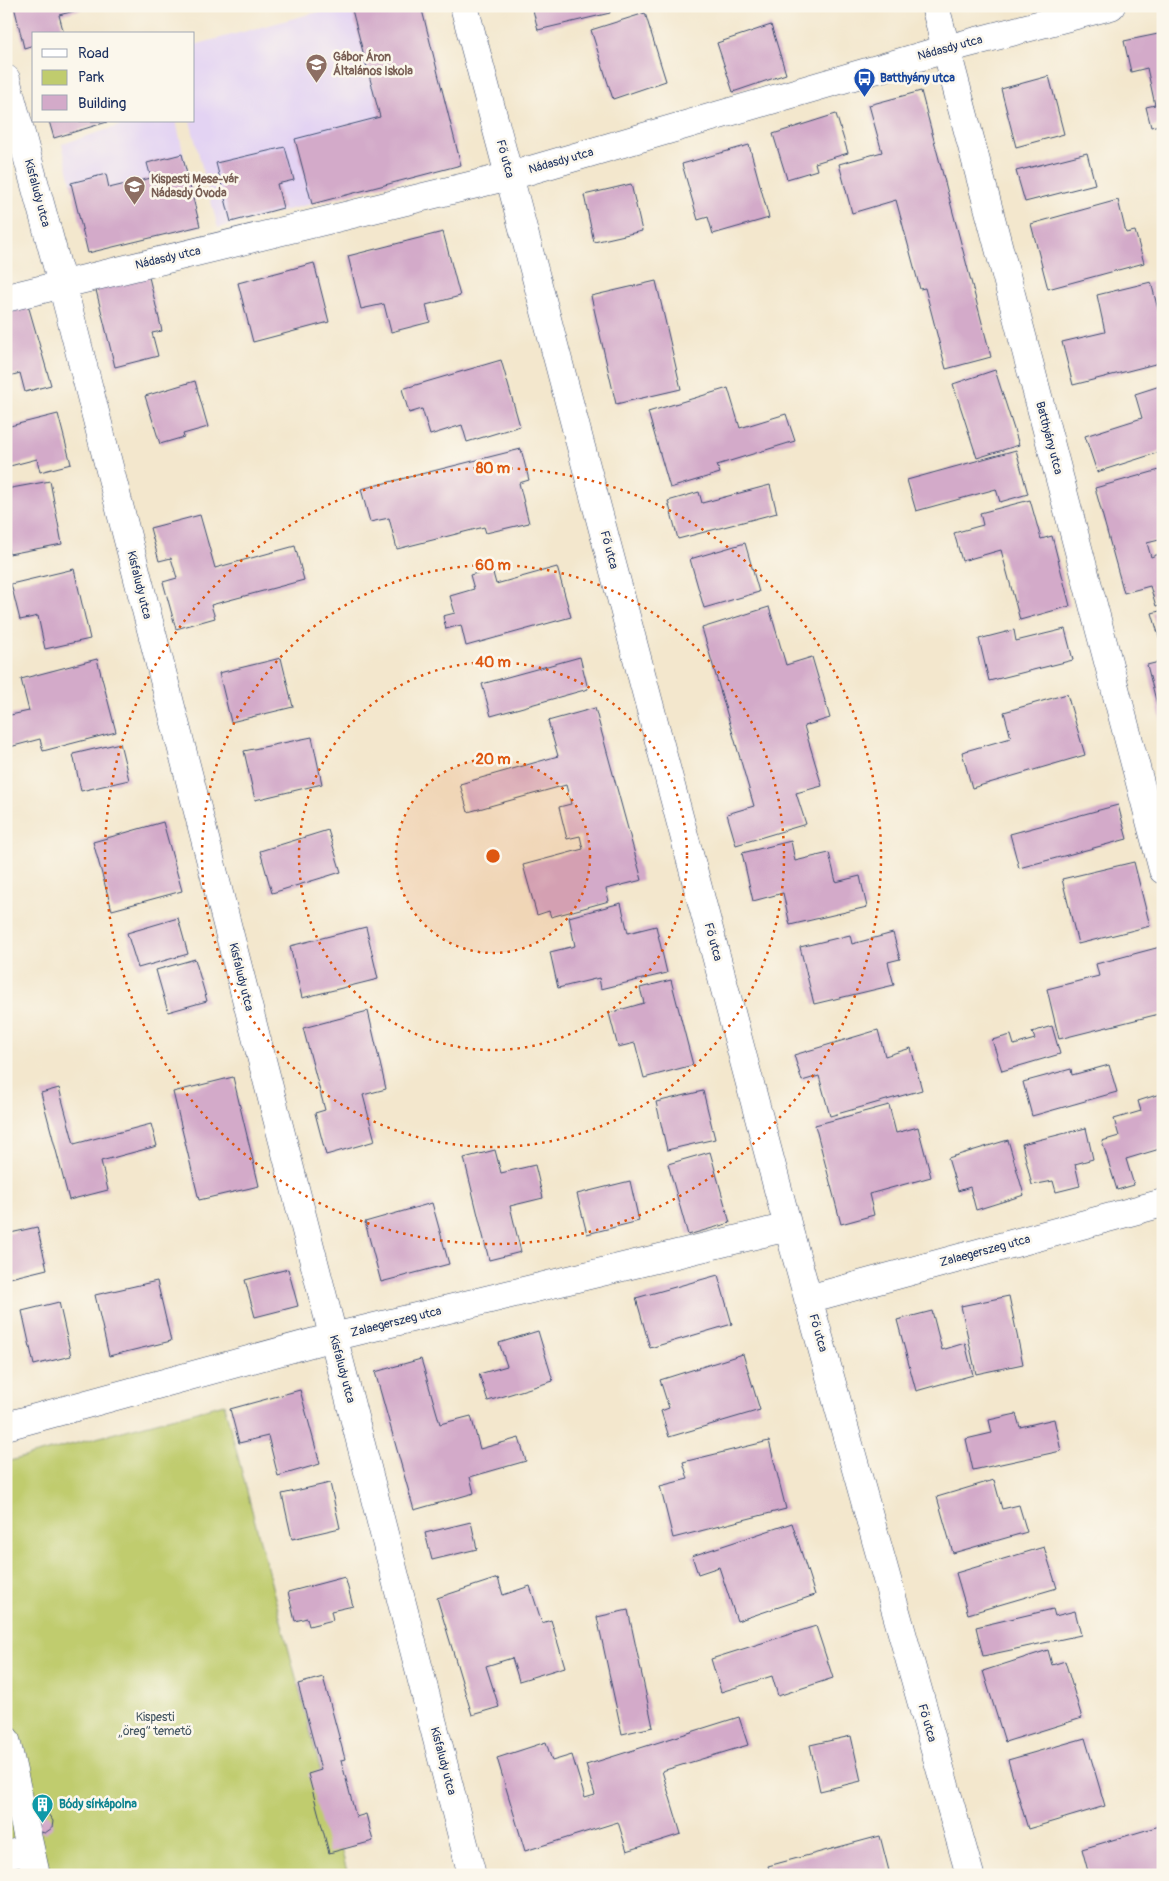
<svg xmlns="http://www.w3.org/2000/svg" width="1169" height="1881" viewBox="0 0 1169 1881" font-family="Pangolin,sans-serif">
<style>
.built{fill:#e3d3f3}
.green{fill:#c0cc6e;stroke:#6e7e66}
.building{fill:#d3aac9}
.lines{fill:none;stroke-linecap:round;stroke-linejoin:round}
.minor-casing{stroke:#3b4b6f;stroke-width:29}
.minor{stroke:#fff;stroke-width:28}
.ring{fill:none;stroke:#de5710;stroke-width:2.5;stroke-dasharray:2.5 5}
.labels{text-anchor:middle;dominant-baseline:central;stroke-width:5;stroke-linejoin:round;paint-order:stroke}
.street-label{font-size:12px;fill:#1b2f5e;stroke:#fbf7ec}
.education-label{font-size:12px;font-weight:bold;fill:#785e54;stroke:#fbf7ec;text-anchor:start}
.transit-label{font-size:12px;font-weight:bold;fill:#164399;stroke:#fbf7ec;text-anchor:start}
.park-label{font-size:12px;fill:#445662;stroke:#fbf7ec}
.culture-label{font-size:12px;font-weight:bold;fill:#0d838f;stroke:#fbf7ec;text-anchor:start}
.centre{fill:#de5710;stroke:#fbf7ec;stroke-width:2.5}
.ring-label{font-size:15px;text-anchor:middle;font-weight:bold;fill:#de5710;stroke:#fbf7ec;stroke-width:5;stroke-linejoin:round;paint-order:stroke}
</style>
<rect width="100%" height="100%" fill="#fbf7ec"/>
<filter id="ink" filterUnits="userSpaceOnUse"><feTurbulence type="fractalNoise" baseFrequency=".02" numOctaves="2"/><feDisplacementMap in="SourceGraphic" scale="10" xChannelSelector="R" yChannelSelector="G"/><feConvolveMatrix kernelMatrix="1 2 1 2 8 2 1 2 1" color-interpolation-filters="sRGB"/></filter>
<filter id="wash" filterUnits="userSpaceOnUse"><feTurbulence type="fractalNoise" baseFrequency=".0096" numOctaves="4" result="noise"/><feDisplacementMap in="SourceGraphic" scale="20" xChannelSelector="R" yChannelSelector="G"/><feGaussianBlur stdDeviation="1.12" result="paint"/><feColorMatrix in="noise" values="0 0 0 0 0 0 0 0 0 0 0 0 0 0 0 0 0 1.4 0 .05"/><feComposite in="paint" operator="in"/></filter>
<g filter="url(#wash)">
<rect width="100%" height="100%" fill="#f3e7cd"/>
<!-- built -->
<path class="built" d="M340,6H421L461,165L218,228L190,121H194V45Z
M134,121H176L200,226L88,253L62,144Z"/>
<!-- green -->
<path class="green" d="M224,1404L348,1875H6V1462Z"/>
<g id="blocks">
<!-- building -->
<path class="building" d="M14,6H86V8L59,15L64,34H34V45L24,48Z
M351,6H421L461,165L312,204L295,139L380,117Z
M532,6H609L610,13L538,30Z
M645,13L666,81L613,99L591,30Z
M771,25L786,74L733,92L717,43Z
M1163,33V124L1151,127L1146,107L1155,105L1147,68L1131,72L1124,41Z
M1049,76L1064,134L1016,147L1001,89Z
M921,91L991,357L946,369L925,288L920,289L896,200L852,213L839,164L882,152L869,105Z
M836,114L848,153L815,163L817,170L787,179L773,134Z
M49,121H107V122L54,138Z
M749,145L769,218L713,234L708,217L698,220L682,164Z
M285,147L294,180L277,184L283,208L231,222L216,163Z
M1087,153L1095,184L1025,202L1016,171Z
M182,154L200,226L88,253L71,183L106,174L109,188L151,178L147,163Z
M631,184L642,231L594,242L584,195Z
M1118,200L1126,233L1135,231L1144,263L1048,289L1031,224Z
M443,232L460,296L426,305L430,322L391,332L384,304L361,309L348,256Z
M314,263L329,322L253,342L238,283Z
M148,273L162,331L152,333L158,356L115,367L95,286Z
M656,281L681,389L616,404L591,296Z
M1151,282L1163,329V362L1073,385L1062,342L1105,332L1097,295Z
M28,305L51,385L25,392L20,373L6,377V312Z
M501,360L520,426L467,442L462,425L430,435L422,409L409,413L402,389Z
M995,370L1019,445L977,458L953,384Z
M195,381L208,427L183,434L184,437L160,444L145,396Z
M1163,385V451L1097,472L1085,436L1142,418L1135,394Z
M728,388L740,428L786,414L795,441L717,465L720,473L670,488L648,412Z
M58,414L71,464L40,472L37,459L6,467V427Z
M521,449L529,480L519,483L529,523L486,533L484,527L397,549L389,518L370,522L361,489Z
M1016,450L1028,494L1000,502L996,489L916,511L907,480Z
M1163,469V539L1147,543L1151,557L1161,553L1163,559V604L1156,606L1150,586L1124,593L1095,488Z
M50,481L62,544L9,554L6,541V489Z
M770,485L777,513L678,539L668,501L699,492L702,503Z
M1030,500L1041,539L1052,536L1070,606L1020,620L1001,550L962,561L954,533L983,525L980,513Z
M200,515L215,568L295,546L304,580L211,605L215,618L176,629L163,582L177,578L171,558L159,561L150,528Z
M745,543L759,592L704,608L690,559Z
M557,567L571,617L466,646L461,625L446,629L443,616L455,613L450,596L474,589L470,575L492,569L496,584Z
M74,569L90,639L45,649L38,616L20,620L11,584Z
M769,607L786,665L812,657L830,718L804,726L822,786L796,793L806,824L736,845L727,814L754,806L702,628Z
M1163,610V639L1160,640L1152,613Z
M1065,629L1073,660L989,681L979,639L1014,630L1016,641Z
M580,657L588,689L491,716L482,684Z
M281,658L293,707L231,722L219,673Z
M97,659L116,732L43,751L40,739L6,748V716L29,711L21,679Z
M1163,661V724H1162L1147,665Z
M1067,694L1085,755L972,788L962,752L1011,738L1004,712Z
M595,708L642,880L606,889L609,901L551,917L549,911L537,915L523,865L583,849L580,836L567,839L559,807L571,804L566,785L468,812L460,784L558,756L548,721Z
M312,737L322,784L255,800L244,751Z
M120,743L129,780L81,791L73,754Z
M1118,805L1127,839L1019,868L1010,834Z
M163,822L182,891L112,910L93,842Z
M328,830L341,872L272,893L260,851Z
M791,841L795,861L829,853L836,882L860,876L867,907L790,925L783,893L753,901L742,853Z
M1134,862L1150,926L1078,944L1062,879Z
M621,903L628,933L656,926L667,973L601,989L599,978L558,988L550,952L575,946L569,917Z
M178,918L188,954L138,968L127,933Z
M366,927L378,979L302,998L290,946Z
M893,933L900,959L888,962L894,985L814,1004L800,947L850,935L852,944Z
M1160,947L1163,958V1013L1059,1039L1047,989L1099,976L1096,964Z
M195,959L207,1001L168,1012L156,970Z
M671,980L693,1065L644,1078L635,1043L618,1047L609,1013L644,1003L640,988Z
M368,1011L386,1089L363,1095L375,1141L326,1155L315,1113L325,1110L303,1028Z
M1052,1026L1060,1054L1002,1071L992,1040L1011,1035L1014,1045L1035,1039L1032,1032Z
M878,1030L885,1056L911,1048L922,1090L830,1116L819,1076L802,1081L794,1055Z
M1109,1065L1117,1092L1032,1116L1023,1082L1071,1069L1072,1075Z
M233,1077L259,1186L199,1200L173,1092Z
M59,1088L74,1144L151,1124L157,1146L101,1161L108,1190L69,1200L41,1093Z
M703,1091L715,1139L667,1150L656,1102Z
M1163,1093V1148L1126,1159L1134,1185L1117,1190L1102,1141L1119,1136L1114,1119L1141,1111L1138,1101Z
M889,1105L896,1133L918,1127L931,1177L869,1194L874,1215L841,1224L815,1125Z
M1086,1128L1093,1159L1075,1164L1080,1186L1056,1192L1053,1181L1032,1185L1022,1144Z
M1008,1140L1024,1195L976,1210L970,1187L958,1191L948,1158Z
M495,1150L501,1173L535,1165L543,1198L510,1206L521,1252L489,1260L464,1158Z
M710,1152L730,1223L688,1235L668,1164Z
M630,1181L639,1221L587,1234L577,1194Z
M432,1203L449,1264L381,1282L365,1222Z
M37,1227L47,1269L6,1279V1234Z
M288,1269L298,1306L255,1317L245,1280Z
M718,1275L732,1324L650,1348L636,1298Z
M157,1281L171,1341L109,1356L95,1295Z
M1009,1296L1023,1364L976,1374L961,1306Z
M59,1302L71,1356L34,1365L22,1311Z
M932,1311L942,1350L965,1343L973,1375L916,1391L897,1320Z
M538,1331L553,1381L488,1401L479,1374L507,1366L499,1343Z
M743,1354L760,1410L669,1437L661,1411L669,1408L660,1380Z
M421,1359L440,1424L471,1416L480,1449L519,1438L526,1461L470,1477L474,1493L414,1510L375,1372Z
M300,1390L320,1464L278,1476L268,1436L239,1443L230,1409Z
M1016,1414L1020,1427L1054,1419L1061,1451L973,1470L966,1439L992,1433L989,1420Z
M769,1441L786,1509L673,1538L660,1486L688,1479L683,1462Z
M994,1480L1002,1509L1019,1505L1027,1532L953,1553L937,1497Z
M330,1483L340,1528L292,1539L282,1494Z
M471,1522L477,1549L432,1560L425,1533Z
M792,1523L815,1595L737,1621L719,1567L698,1574L692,1556Z
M1044,1547L1057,1588L968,1614L956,1573Z
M345,1577L353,1606L331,1611L333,1620L309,1626L307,1618L295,1621L288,1592Z
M498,1578L503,1595L530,1586L542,1623L551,1620L565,1667L519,1681L512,1658L486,1666L499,1707L472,1715L437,1598Z
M1053,1609L1055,1616L1075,1611L1081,1635L983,1656L976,1627Z
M628,1610L653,1727L622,1734L597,1617Z
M816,1626L833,1678L778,1696L772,1676L721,1692L711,1659Z
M1048,1650L1052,1665L1065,1661L1082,1718L1005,1742L983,1671Z
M323,1677L345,1759L341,1760L356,1817L366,1814L373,1841L329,1853L308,1774L321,1770L298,1684Z
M739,1717L748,1745L662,1771L681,1834L627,1851L618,1822L525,1851L497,1758L546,1742L552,1761L572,1755L585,1798L595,1795L586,1765Z
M851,1736L861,1781L820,1791L810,1745Z
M1085,1738L1105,1806L1028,1829L1008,1760Z
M41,1812L48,1814L53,1821L52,1828L45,1833L37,1831L34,1817Z
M1163,1825V1875H1089L1082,1849Z
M880,1836L889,1871L874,1875H771L768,1866Z"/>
</g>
</g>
<g filter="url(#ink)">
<use href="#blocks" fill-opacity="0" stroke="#3b4b6f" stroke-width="1"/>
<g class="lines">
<defs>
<path id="minor" d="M464,6L788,1227L970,1875
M935,6L1163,870
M6,79L62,284L472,1875
M6,298L510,176L946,49L1111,6
M808,1299L1163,1203
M6,1426L333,1337L788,1227
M6,1740L36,1875
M6,1855L30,1849"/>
</defs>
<!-- minor casing -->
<use href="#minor" class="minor-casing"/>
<!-- minor -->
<use href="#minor" class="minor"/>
</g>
</g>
<!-- distance rings -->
<circle cx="493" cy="856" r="97" fill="#de5710" fill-opacity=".12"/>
<g class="ring">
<circle cx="493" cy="856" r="97"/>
<circle cx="493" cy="856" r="194"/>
<circle cx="493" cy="856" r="291"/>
<circle cx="493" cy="856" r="388"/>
</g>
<!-- icons -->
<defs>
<symbol id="school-pin" viewBox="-11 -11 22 30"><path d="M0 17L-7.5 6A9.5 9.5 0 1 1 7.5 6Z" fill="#8d6e63" stroke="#fbf7ec"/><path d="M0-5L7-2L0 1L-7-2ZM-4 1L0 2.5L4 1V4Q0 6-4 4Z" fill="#fff"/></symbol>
<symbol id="bus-pin" viewBox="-11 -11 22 30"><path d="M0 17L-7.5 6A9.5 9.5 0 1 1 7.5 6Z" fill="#1a4fb4" stroke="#fbf7ec"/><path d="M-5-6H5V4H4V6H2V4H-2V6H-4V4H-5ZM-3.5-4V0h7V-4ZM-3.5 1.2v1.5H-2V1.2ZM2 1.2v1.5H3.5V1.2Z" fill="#fff"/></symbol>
<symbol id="building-pin" viewBox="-11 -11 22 30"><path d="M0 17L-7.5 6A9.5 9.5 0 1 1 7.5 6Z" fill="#0f9aa8" stroke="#fbf7ec"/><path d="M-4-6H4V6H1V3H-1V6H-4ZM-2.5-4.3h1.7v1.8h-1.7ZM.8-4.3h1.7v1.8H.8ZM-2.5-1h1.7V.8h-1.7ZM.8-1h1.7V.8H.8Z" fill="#fff"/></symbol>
</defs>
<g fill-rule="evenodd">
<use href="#school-pin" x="304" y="52" width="25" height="34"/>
<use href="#bus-pin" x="852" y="66" width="25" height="34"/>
<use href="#school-pin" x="122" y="174" width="25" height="34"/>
<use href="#building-pin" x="30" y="1792" width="25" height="34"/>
</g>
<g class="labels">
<!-- street labels -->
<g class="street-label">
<text transform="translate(950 48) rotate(-15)">Nádasdy utca</text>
<text transform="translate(505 159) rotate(75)">Fő utca</text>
<text transform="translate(561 161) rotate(-16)">Nádasdy utca</text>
<text transform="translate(37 193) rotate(75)">Kisfaludy utca</text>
<text transform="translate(168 258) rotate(-13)">Nádasdy utca</text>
<text transform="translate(1049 438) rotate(75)">Batthyány utca</text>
<text transform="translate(609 550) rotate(75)">Fő utca</text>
<text transform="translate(139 585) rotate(76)">Kisfaludy utca</text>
<text transform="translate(713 942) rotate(75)">Fő utca</text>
<text transform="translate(241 977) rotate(76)">Kisfaludy utca</text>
<text transform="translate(985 1251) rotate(-15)">Zalaegerszeg utca</text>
<text transform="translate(396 1322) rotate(-14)">Zalaegerszeg utca</text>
<text transform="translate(818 1333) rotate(74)">Fő utca</text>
<text transform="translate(342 1369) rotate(75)">Kisfaludy utca</text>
<text transform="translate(927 1723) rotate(74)">Fő utca</text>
<text transform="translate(443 1761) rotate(75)">Kisfaludy utca</text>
</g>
<!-- education labels -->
<g class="education-label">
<text x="333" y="57">Gábor Áron<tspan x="333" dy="14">Általános Iskola</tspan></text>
<text x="151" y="179">Kispesti Mese-vár<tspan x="151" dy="14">Nádasdy Óvoda</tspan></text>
</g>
<!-- transit labels -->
<g class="transit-label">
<text x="880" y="78">Batthyány utca</text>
</g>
<!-- park labels -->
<g class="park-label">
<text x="155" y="1717">Kispesti<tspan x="155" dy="14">„öreg” temető</tspan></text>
</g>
<!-- culture labels -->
<g class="culture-label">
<text x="59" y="1804">Bódy sírkápolna</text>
</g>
</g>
<circle cx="493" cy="856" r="8" class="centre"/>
<g class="ring-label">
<text x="493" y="473">80 m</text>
<text x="493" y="570">60 m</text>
<text x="493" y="667">40 m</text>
<text x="493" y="764">20 m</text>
</g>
<!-- margin -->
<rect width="1169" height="1881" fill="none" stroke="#fbf7ec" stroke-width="25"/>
<!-- legend -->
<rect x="32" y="32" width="162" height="90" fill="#fbf7ec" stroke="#a1a7b3"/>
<rect x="42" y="49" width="25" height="8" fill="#ffffff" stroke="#a1a7b3"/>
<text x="78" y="58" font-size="15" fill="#1b2f5e">Road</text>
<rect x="42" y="70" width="25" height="15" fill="#c0cc6e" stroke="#a1a7b3"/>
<text x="78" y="82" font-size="15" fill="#1b2f5e">Park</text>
<rect x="42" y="95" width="25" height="15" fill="#d3aac9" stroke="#a1a7b3"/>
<text x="78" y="108" font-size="15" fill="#1b2f5e">Building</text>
</svg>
